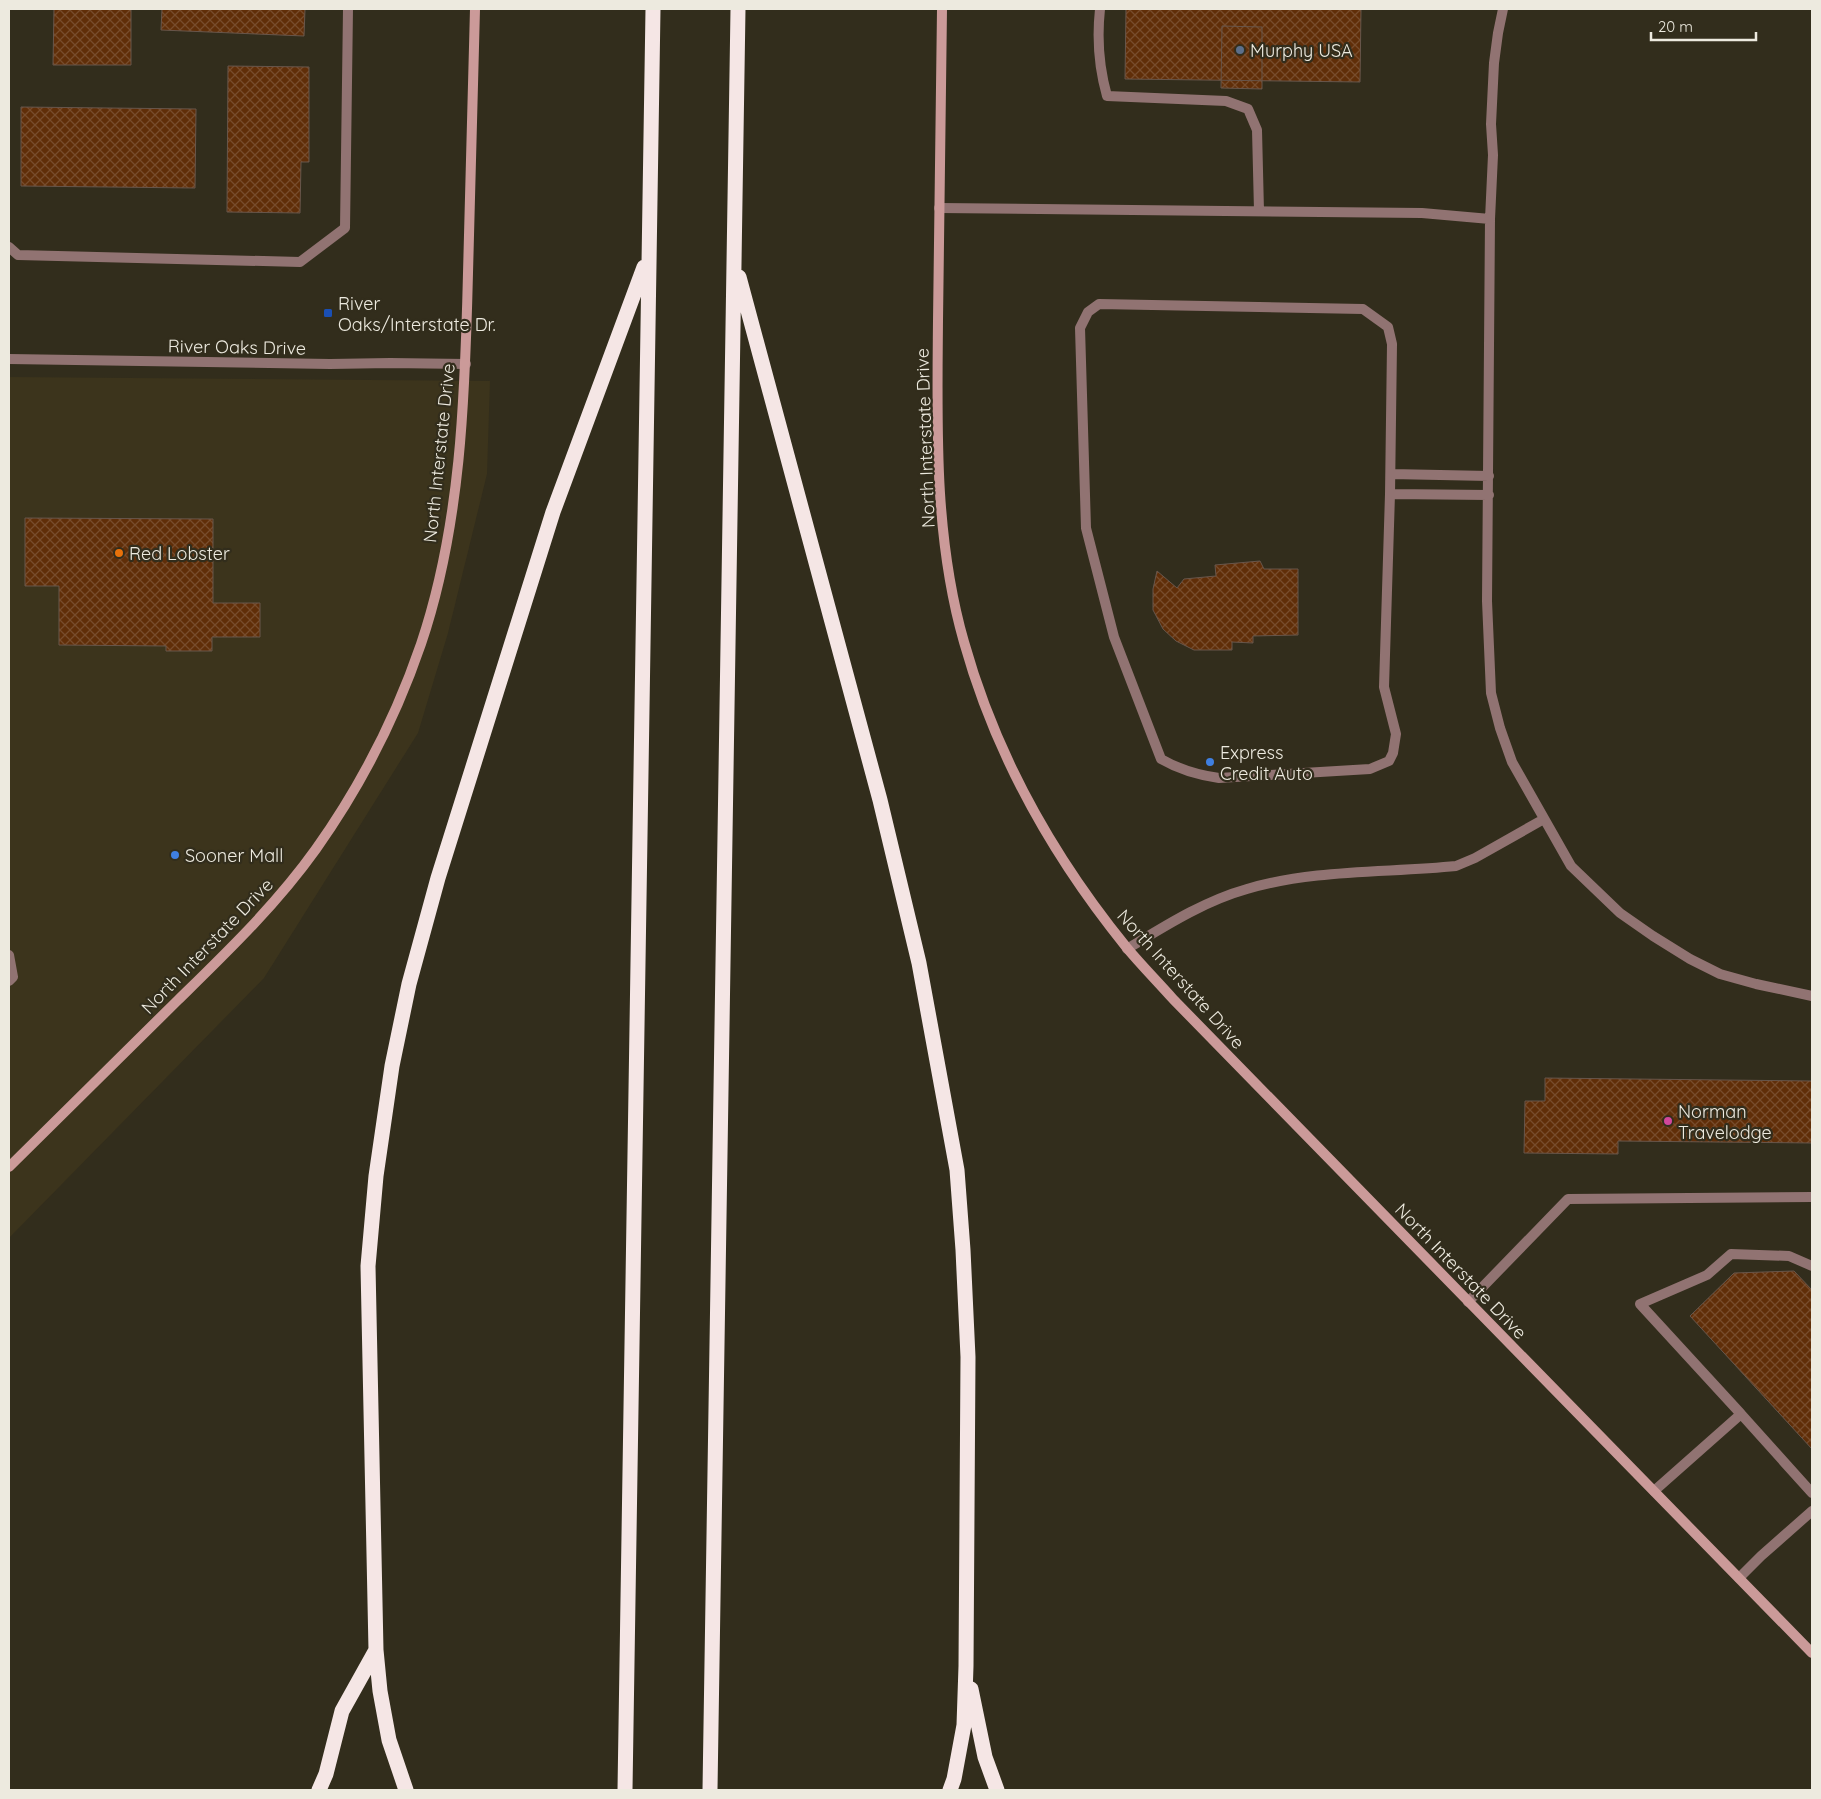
<svg xmlns="http://www.w3.org/2000/svg" width="1821" height="1799" viewBox="0 0 1821 1799" font-family="Quicksand,sans-serif">
<style>
.built{fill:#3c341c}
.building{fill:url(#building-cross-hatch);stroke:#68564b}
.lines{fill:none;stroke-linecap:round;stroke-linejoin:round}
.service{stroke:#917372;stroke-width:10}
.tertiary{stroke:#917372;stroke-width:10}
.secondary{stroke:#cb9a99;stroke-width:10}
.motorway{stroke:#f5e6e5;stroke-width:15}
.service-dot{fill:#5c6f8a;stroke:#322d1c;stroke-width:2}
.transit-dot{fill:#1a4fb4;stroke:#322d1c;stroke-width:2}
.food-dot{fill:#e8710a;stroke:#322d1c;stroke-width:2}
.shop-dot{fill:#3f7fe0;stroke:#322d1c;stroke-width:2}
.hotel-dot{fill:#d1479c;stroke:#322d1c;stroke-width:2}
.labels{text-anchor:middle;dominant-baseline:central;stroke-width:4.5;stroke-linejoin:round;paint-order:stroke}
.poi-label{font-size:18px;fill:#edeadf;stroke:#322d1c;text-anchor:start}
.street-label{font-size:18px;fill:#edeadf;stroke:#322d1c}
</style>
<defs>
<pattern id="building-cross-hatch" width="8" height="8" patternUnits="userSpaceOnUse" patternTransform="scale(1.25)"><rect width="8" height="8" fill="#602e08"/><path d="M0 0l8 8M0 8l8-8" fill="none" stroke="#774c2c"/></pattern>
</defs>
<rect width="100%" height="100%" fill="#322d1c"/>
<!-- built -->
<path class="built" d="M9,377L490,381L487,474L448,633L418,733L264,978L9,1238Z"/>
<!-- building -->
<path class="building" d="M54,9H131V65H53Z
M162,9H305L304,36L161,30Z
M1126,9H1361L1360,82L1125,79Z
M1222,26L1262,27V89L1221,88Z
M228,66L309,67V162H301L300,213L227,212Z
M21,107L196,109L195,188L21,186Z
M25,518L213,519V603H260V637H212V651H166V646L59,645V586H25Z
M1260,561L1264,569H1298V635L1253,636V643L1232,642V650H1194L1176,641L1163,629L1153,610V589L1157,571L1177,588L1184,579L1216,576L1215,565Z
M1545,1078L1812,1081V1143L1618,1141V1154L1524,1153L1525,1101H1545Z
M1794,1271L1812,1290V1449L1690,1316L1734,1273Z"/>
<g class="lines">
<!-- service -->
<path class="service" d="M1100,9C1097,37 1099,68 1107,96L1226,101L1248,109L1257,130L1259,211
M1503,9L1498,33L1494,63L1491,124L1493,155L1490,219L1487,601L1491,693L1500,728L1512,762L1571,866L1620,913L1653,936L1690,959L1720,974L1756,984L1812,996
M939,208L1422,213L1490,219
M9,247L18,255L300,262L345,228L348,9
M1099,304L1363,309L1388,327L1392,344L1390,494L1384,687L1396,734L1393,753L1389,761L1370,769L1219,778C1197,775 1180,770 1161,759L1114,637L1086,528L1080,328L1088,312Z
M1391,474L1489,476
M1390,494L1489,495
M1127,949C1165,926 1204,901 1247,889C1314,869 1387,873 1456,866L1475,858L1544,819
M9,955L13,977L9,981
M1468,1302L1568,1199L1812,1197
M1741,1414L1812,1493
M1654,1491L1741,1414L1640,1304L1707,1275L1731,1254L1789,1256L1812,1266
M1739,1578L1761,1556L1812,1511"/>
<!-- tertiary -->
<path class="tertiary" d="M9,359L330,364L390,363L466,364"/>
<!-- secondary -->
<path class="secondary" d="M942,9C941,113 939,217 938,321C937,428 934,538 964,642C996,756 1053,857 1127,948C1142,966 1158,982 1173,999L1812,1653
M9,1167C65,1111 122,1056 178,1000C227,952 276,905 316,849C360,787 396,717 421,644C461,526 465,397 468,273C470,185 472,97 475,9"/>
<!-- motorway -->
<path class="motorway" d="M739,277L880,800L919,963L957,1170L963,1250L968,1357L966,1666L964,1725L954,1779L950,1790
M971,1689L985,1757L997,1790
M319,1790L326,1774L342,1711L376,1650
M406,1790L389,1740L380,1691L376,1650L368,1266L376,1176L392,1066L409,984L438,878L553,512L644,267
M625,1790L653,9
M710,1790L738,9"/>
</g>
<!-- markers -->
<circle class="service-dot" cx="1240" cy="50" r="5"/>
<rect class="transit-dot" x="323" y="308" width="10" height="10" rx="2.5"/>
<circle class="food-dot" cx="119" cy="553" r="5"/>
<g class="shop-dot">
<circle cx="1210" cy="762" r="5"/>
<circle cx="175" cy="855" r="5"/>
</g>
<circle class="hotel-dot" cx="1668" cy="1121" r="5"/>
<g class="labels">
<!-- poi labels -->
<g class="poi-label">
<text x="1250" y="50">Murphy USA</text>
<text x="338" y="303">River<tspan x="338" dy="21">Oaks/Interstate Dr.</tspan></text>
<text x="129" y="553">Red Lobster</text>
<text x="1220" y="752">Express<tspan x="1220" dy="21">Credit Auto</tspan></text>
<text x="185" y="855">Sooner Mall</text>
<text x="1678" y="1111">Norman<tspan x="1678" dy="21">Travelodge</tspan></text>
</g>
<!-- street labels -->
<g class="street-label">
<text transform="translate(237 347) rotate(1)">River Oaks Drive</text>
<text transform="translate(925 438) rotate(-92)">North Interstate Drive</text>
<text transform="translate(439 453) rotate(-84)">North Interstate Drive</text>
<text transform="translate(207 946) rotate(-46)">North Interstate Drive</text>
<text transform="translate(1181 979) rotate(48)">North Interstate Drive</text>
<text transform="translate(1461 1271) rotate(46)">North Interstate Drive</text>
</g>
</g>
<!-- border -->
<rect width="1821" height="1799" fill="none" stroke="#edeadf" stroke-width="20"/>
<!-- scale -->
<path d="M1651 32v8h105v-8" fill="none" stroke="#edeadf" stroke-width="2.5"/>
<text x="1658" y="32" font-size="15" fill="#edeadf" stroke="#322d1c" stroke-width="4" paint-order="stroke">20 m</text>
</svg>
